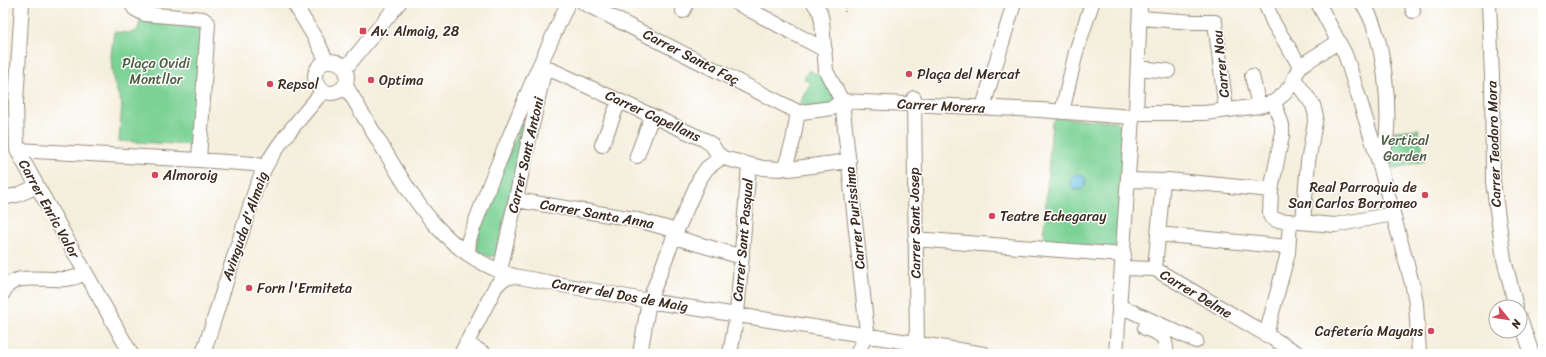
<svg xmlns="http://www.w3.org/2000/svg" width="1546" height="357" viewBox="0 0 1546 357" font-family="Sriracha,sans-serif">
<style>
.green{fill:#7cd194;stroke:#5c7e59}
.water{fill:#64bee1;stroke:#507480}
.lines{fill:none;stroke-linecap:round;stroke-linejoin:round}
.minor-casing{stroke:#988c7d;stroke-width:16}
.path{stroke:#988c7d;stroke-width:2;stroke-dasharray:1 3;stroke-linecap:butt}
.minor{stroke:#fff;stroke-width:14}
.poi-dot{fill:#d1495b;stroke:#fff;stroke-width:1.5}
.labels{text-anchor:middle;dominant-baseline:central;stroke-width:3;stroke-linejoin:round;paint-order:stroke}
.poi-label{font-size:14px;fill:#3b2a1e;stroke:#fff;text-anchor:start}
.street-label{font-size:14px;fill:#3b2a1e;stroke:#fff}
.park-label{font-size:14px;fill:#4e5c41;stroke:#fff}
</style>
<rect width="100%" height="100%" fill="#fff"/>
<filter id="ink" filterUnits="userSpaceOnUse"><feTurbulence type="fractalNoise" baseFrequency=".025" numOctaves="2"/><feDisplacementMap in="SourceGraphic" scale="8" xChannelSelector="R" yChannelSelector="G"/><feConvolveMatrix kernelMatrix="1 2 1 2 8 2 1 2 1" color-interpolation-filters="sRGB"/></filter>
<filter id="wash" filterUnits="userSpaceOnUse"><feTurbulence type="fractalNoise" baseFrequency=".012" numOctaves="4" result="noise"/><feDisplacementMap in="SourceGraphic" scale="16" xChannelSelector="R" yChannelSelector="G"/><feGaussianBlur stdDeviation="0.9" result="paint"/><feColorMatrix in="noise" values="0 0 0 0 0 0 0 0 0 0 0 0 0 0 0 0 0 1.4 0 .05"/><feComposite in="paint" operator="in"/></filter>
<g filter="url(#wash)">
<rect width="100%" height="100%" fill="#f4eedc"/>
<!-- green -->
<path class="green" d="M141,19L198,25L203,30L194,145L119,141L122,104L114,83L112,71L111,56L114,32L129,33L137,31Z
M809,70L816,74L821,72L836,99L832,105L799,108L804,94L811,83L804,79Z
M1058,118L1117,121L1125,129L1118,245L1115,249L1044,242L1043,240L1052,123L1054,120Z
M521,124L526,125L496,255L490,257L479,252L476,248L480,224Z
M1418,129L1425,161L1391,169L1387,150L1389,132Z"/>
<!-- water -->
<path class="water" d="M1070 182a8 8 0 1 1 16 0a8 8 0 1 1-16 0Z"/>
</g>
<g filter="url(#ink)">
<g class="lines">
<defs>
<path id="minor" d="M22,3L16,102L17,150L131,354
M131,3L135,9L144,14L203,19L208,23L199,160
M294,3L318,43L327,62
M584,3L798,112H802L832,108L842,101
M737,3L825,50
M814,3L820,12L822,21L826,71L842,101L867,332L857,354
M1265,3L1274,24L1300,66
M1318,3L1345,54L1349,66L1379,162L1413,287L1416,303L1419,354
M1362,3C1384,31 1393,116 1384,151C1383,155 1381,159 1379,162
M1412,3L1413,11
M1489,3L1492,77L1493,182L1504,259L1516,307
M683,11L687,3
M1140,18L1194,22H1215L1226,110
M315 77a16 16 0 1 1 32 0a16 16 0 1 1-32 0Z
M545,67L705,140L712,145L717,153L723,158L763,168L781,169L785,167L793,141L798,112
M1138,68L1168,71
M345,69L399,3
M1252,76L1259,106
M1294,79L1313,105L1316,116L1308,162L1303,222
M345,84C358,107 372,130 386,153C419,208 448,256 514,276L649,301L984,354
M914,98L917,343
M842,101L1040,110L1132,117
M983,107L1014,3
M1062,112L1076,52L1092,3
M1136,113H1205L1259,106L1274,102L1285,93L1291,85L1300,66L1338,42
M1132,117L1136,113L1140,3
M602,145L619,101
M17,150L199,160L254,164L264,167
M637,156L652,116
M785,167L789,169L849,161
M1128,180L1163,181L1168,180L1271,190L1270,215L1271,217L1276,220L1335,225L1393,214
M1271,190L1282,136V125L1274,102
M3,198L17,195L36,187
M516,200L634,219L677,231
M1158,234L1288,247
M674,237L742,257
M915,239L1124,255
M468,254L469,239L491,181L533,80L568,3
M1122,268L1155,269L1299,354
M1155,269L1163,181
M500,271L544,71
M3,293C15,264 60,290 84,273
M1120,306L1196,341
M1520,318L1532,354
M1145,328C1160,334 1167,335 1166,353
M1266,335L1288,253L1290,221
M466,343L485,354
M203,354L256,188C269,150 299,121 323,91
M461,354L496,286L503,279L514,276
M640,354L649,301L674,237L699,180L707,168L722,157
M730,354L737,314L749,165
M1116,354L1132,117"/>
</defs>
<!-- minor casing -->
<use href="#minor" class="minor-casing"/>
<!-- path -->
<path class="path" d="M845,3V13
M1543,142V207"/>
<!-- minor -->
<use href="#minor" class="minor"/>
</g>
</g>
<!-- markers -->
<g class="poi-dot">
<rect x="359" y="27" width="8" height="8" rx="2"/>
<circle cx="909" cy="74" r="4"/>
<circle cx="371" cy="80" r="4"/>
<circle cx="270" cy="84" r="4"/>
<circle cx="155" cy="175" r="4"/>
<circle cx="1425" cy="195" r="4"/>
<circle cx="992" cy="216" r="4"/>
<circle cx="249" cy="288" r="4"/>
<circle cx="1431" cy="331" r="4"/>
</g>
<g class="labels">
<!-- poi labels -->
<g class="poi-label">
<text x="371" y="31">Av. Almaig, 28</text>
<text x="917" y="74">Plaça del Mercat</text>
<text x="379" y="80">Optima</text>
<text x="278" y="84">Repsol</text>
<text x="163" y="175">Almoroig</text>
<text x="1417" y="187" text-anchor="end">Real Parroquia de<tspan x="1417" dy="16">San Carlos Borromeo</tspan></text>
<text x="1000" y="216">Teatre Echegaray</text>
<text x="257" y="288">Forn l'Ermiteta</text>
<text x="1423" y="331" text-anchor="end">Cafetería Mayans</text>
</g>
<!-- street labels -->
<g class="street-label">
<text transform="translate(691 57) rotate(27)">Carrer Santa Faç</text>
<text transform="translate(1221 64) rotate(-96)">Carrer Nou</text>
<text transform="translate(941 106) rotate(3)">Carrer Morera</text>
<text transform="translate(653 116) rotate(25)">Carrer Capellans</text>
<text transform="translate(1494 144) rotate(-92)">Carrer Teodoro Mora</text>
<text transform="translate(526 155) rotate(-77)">Carrer Sant Antoni</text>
<text transform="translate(49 209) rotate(61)">Carrer Enric Valor</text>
<text transform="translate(597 214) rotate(10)">Carrer Santa Anna</text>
<text transform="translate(855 218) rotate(-96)">Carrer Purissima</text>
<text transform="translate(915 223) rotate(-91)">Carrer Sant Josep</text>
<text transform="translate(245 226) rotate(-71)">Avinguda d'Almaig</text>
<text transform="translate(743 240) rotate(-85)">Carrer Sant Pasqual</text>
<text transform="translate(1196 294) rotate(31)">Carrer Delme</text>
<text transform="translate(620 295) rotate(10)">Carrer del Dos de Maig</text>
</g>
<!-- park labels -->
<g class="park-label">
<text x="156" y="63">Plaça Ovidi<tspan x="156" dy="16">Montllor</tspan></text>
<text x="1405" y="140">Vertical<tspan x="1405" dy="16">Garden</tspan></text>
</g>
</g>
<!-- margin -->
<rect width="1546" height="357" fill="none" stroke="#fff" stroke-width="16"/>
<!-- north arrow -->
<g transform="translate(1508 319) rotate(120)"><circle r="19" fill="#ffffff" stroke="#b1aaa5"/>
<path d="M0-3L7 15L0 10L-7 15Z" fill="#d1495b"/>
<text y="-6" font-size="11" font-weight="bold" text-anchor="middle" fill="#3b2a1e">N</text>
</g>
</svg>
